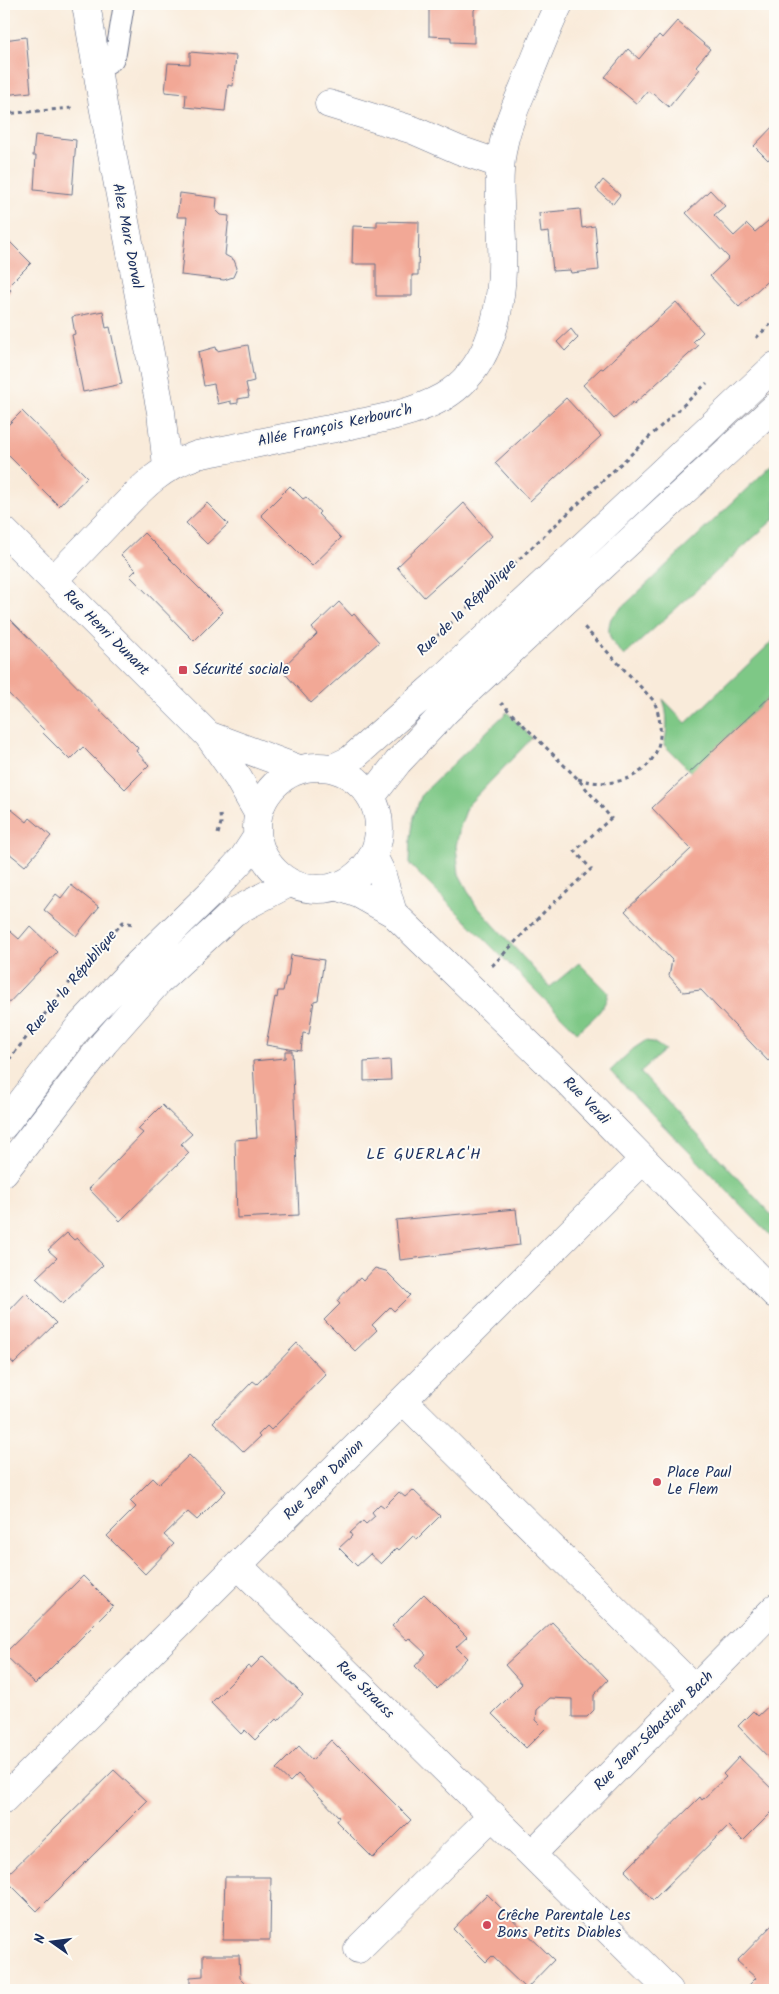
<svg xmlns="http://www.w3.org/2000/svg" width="779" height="1994" viewBox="0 0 779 1994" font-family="Kalam,sans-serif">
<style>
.green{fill:#7ec886;stroke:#4c7c72}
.building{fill:#f2a896}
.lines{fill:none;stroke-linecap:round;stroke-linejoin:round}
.lane-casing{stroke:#697189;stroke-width:22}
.street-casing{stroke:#697189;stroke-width:29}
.secondary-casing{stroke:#697189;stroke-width:29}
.path{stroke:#697189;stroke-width:3;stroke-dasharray:4 4;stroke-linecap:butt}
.lane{stroke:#fff;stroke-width:20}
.street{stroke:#fff;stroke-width:28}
.secondary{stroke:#fff;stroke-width:28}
.poi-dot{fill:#d1495b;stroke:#fdfcf7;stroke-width:2}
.labels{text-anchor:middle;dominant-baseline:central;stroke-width:4;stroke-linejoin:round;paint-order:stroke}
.street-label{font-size:15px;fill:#1b2f5e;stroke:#fdfcf7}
.poi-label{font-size:15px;fill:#1b2f5e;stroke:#fdfcf7;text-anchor:start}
.neighbourhood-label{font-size:16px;letter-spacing:1px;fill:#1b2f5e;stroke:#fdfcf7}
</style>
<rect width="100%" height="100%" fill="#fdfcf7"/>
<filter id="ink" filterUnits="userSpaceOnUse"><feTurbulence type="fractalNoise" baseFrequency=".02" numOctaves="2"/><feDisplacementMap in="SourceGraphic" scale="10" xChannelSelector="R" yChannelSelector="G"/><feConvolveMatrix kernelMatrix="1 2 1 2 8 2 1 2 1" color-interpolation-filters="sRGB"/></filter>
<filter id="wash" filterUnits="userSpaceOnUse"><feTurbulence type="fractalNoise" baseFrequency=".0096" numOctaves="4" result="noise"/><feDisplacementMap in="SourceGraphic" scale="20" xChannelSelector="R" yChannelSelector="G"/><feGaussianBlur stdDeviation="1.12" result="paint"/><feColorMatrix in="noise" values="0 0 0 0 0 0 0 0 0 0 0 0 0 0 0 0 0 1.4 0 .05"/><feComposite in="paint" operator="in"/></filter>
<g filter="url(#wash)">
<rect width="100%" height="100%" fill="#f9ebda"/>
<!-- green -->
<path class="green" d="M775,462V518L624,656C612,642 605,637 611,618Z
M775,639V691L691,772L664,745C668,729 668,715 663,699L686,723Z
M507,712L532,738L468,805L460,827L456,846L459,874L475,904L550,987L579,963L608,992C606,1010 590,1021 577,1032L409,864L410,837L413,817L422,794Z
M645,1041L653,1042L665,1050L640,1072L775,1219V1240L610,1071L633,1049Z"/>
<g id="blocks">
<!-- building -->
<path class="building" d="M432,4H480L474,10V43L451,42V37L429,36V7Z
M677,21L710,49L696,66L700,69L669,107L653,93L652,94L648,91L637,104L605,77L628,49L639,59L659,35L662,38Z
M26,37L31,92L4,95V40Z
M190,52L236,56L233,86L228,85L225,111L185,107L186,94L165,92L168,63L190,64Z
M775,124V152L768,160L754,146Z
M35,135L76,140L72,194L34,190L36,156H33Z
M603,180L620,195L613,204L596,189Z
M710,190L725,206L714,215L734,236L747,224L755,232L775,215V274L739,307L710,276L729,258L686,213Z
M180,193L217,198L216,210L221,215L229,216L225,255L234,260L237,268L233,277L224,280L181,275L187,217H177Z
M580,209L582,228L595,226L599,270L571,273L570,270L553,271L549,232L541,233L539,213Z
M377,221L419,222L418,275H412V296H376V264H352L353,226L377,227Z
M4,236L31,263L7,287L11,290L4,298Z
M676,302L703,332L693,342L698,346L634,404L633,402L614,419L583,385L601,368L603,369Z
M103,311L106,328L110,327L122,384L83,392L72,335L75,334L72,317Z
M571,329L578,338L565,351L557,342Z
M248,345L254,381L246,383L249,397L238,399V403L231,404V401L218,404L214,384L204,386L198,352L216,347L217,351Z
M566,398L601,436L530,501L495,463Z
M22,411L87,477L59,506L4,451V429Z
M290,486L303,499L306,497L320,512L318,514L341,538L312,566L261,515Z
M207,503L228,524L207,544L186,523Z
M464,503L492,536L424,597L397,567Z
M144,533L223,612L194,641L130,576L136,570L121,555Z
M339,602L352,616L354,614L379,642L311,703L281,669L317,634L312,628Z
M4,613L138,748L136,751L149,765L125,789L83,747L70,760L42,732L44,730L4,689Z
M775,692V1055L768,1061L701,990L683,992L669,976L672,960L625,911L691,849L652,808Z
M11,809L27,822L30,818L51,836L25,866L4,849V817Z
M71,885L99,907L76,936L44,910L56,894L61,898Z
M4,926L19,939L30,926L57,952L4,1008Z
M291,955L324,960L318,1000L314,1001L309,1034L303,1033L301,1051L266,1045L275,997L277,998L278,991H283L286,977H288Z
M285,1051H292L299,1215L237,1218L235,1140L257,1138L253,1061L285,1058Z
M390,1060L391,1080L364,1081V1062Z
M162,1105L192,1134L181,1144L189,1153L120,1221L89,1189L143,1133L138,1129Z
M516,1209L520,1245L400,1260L396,1220Z
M67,1233L74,1240L77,1238L103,1265L63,1304L36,1278L57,1258L48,1250Z
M375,1268L386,1271L410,1295L394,1311L390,1307L372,1325L377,1330L355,1351L324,1320L340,1304L337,1301L346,1291L360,1278L363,1281Z
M26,1293L56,1323L14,1364L4,1353V1311L8,1312Z
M297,1343L326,1374L271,1430L267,1426L258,1435L260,1437L244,1452L213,1422L253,1381L257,1384Z
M189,1455L226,1491L197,1520L188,1512L164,1535L174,1544L145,1574L107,1536L136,1507L130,1501L153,1478L159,1484Z
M413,1490L440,1516L417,1539L413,1536L399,1550L397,1548L381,1564L370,1554L357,1566L339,1548L352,1536L350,1533L363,1521L366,1524L375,1516L372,1512L380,1504L384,1507L399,1492L405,1497Z
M83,1576L113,1606L35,1684L4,1654Z
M424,1594L467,1637L456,1647L467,1658L437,1689L415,1666L426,1654L409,1638L407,1640L392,1626Z
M552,1622L608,1680L594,1695V1710L587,1717H572V1699L550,1698L537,1710L536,1720L545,1729L526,1748L492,1714L522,1684L505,1665Z
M263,1656L303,1695L278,1721L276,1719L255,1740L245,1730L241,1734L211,1703L248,1666L251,1668Z
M775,1700V1764L738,1726L753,1711L758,1716Z
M331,1740L411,1820L373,1858L336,1821L339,1817L298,1774L290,1782L276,1769L299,1746L312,1760Z
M739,1757L775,1792V1809L743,1841L728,1826L653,1900L625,1871L700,1797L702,1800L726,1777L723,1774Z
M114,1770L147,1801L37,1911L4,1878Z
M225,1877H271L270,1940H223Z
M487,1894L554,1960L526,1989L492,1956L486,1962L453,1929Z
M775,1922V1990H751L747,1987L756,1978L737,1961Z
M203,1955H239L240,1978L252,1990H190V1977L203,1976Z"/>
</g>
</g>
<g filter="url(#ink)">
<use href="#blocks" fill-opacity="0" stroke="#697189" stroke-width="1"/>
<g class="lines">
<defs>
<path id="lane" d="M97,70L113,60L116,53L124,4"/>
<path id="street" d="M86,4L103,105L161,412L167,467
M329,104L413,130L459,150L500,164
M4,531L208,735L238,778L258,813
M53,580C72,561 91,541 109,522C137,493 157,468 197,455C241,447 286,437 330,429C368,421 409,416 443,397C496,366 504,297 502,242C501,212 497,182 502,152C506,126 518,101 528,77C538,53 547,28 559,4
M208,735L299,769
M373,856L381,872L393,913
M337,886L359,894L393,913L566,1080L775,1294
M403,1400L695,1689
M238,1565L669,1990
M4,1799L643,1160
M532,1854L775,1608
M358,1949L493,1815"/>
<path id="secondary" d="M257 828a61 61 0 1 1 122 0a61 61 0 1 1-122 0Z
M333,768L350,760L433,687L775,366
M371,797L398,762L447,710L775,407
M4,1125L79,1027L139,963L211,893L244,857L257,837
M4,1172L104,1043L158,982L234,912L289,883"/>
</defs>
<!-- lane casing -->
<use href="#lane" class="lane-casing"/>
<!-- street casing -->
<use href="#street" class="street-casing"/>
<!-- secondary casing -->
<use href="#secondary" class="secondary-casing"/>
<!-- path -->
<path class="path" d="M4,114L72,108
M756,338L775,320
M420,652L707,383
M578,779C633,795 677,758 654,701L583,626
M218,834L221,823L220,815
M492,966L545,911L591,869L575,851L611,818L578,779L501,703
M4,1066L70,982L123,922L133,924"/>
<!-- lane -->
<use href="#lane" class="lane"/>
<!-- street -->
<use href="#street" class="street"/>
<!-- secondary -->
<use href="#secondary" class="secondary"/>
</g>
</g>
<!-- markers -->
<g class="poi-dot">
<rect x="178" y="665" width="10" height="10" rx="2.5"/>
<circle cx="657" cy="1482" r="5"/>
<circle cx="487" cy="1925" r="5"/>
</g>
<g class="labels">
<!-- street labels -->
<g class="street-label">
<text transform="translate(127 236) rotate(79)">Alez Marc Dorval</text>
<text transform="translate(335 426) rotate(-12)">Allée François Kerbourc'h</text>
<text transform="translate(467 608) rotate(-44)">Rue de la République</text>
<text transform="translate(106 633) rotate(45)">Rue Henri Dunant</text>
<text transform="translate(72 983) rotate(-50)">Rue de la République</text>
<text transform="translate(586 1101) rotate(46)">Rue Verdi</text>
<text transform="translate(324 1480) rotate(-45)">Rue Jean Danion</text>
<text transform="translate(365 1690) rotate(45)">Rue Strauss</text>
<text transform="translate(654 1731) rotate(-45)">Rue Jean-Sébastien Bach</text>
</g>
<!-- poi labels -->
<g class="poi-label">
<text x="193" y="670">Sécurité sociale</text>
<text x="667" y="1473">Place Paul<tspan x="667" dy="17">Le Flem</tspan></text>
<text x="497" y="1916">Crêche Parentale Les<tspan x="497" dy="17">Bons Petits Diables</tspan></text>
</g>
<!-- neighbourhood labels -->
<g class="neighbourhood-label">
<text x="424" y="1154">LE GUERLAC'H</text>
</g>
</g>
<!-- margin -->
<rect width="779" height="1994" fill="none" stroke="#fdfcf7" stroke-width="20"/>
<!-- north arrow -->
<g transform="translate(52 1942) rotate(284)" stroke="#fdfcf7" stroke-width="4" paint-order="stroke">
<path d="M0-4L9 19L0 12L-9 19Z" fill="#1b2f5e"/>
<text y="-8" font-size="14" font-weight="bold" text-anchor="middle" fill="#1b2f5e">N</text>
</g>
</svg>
